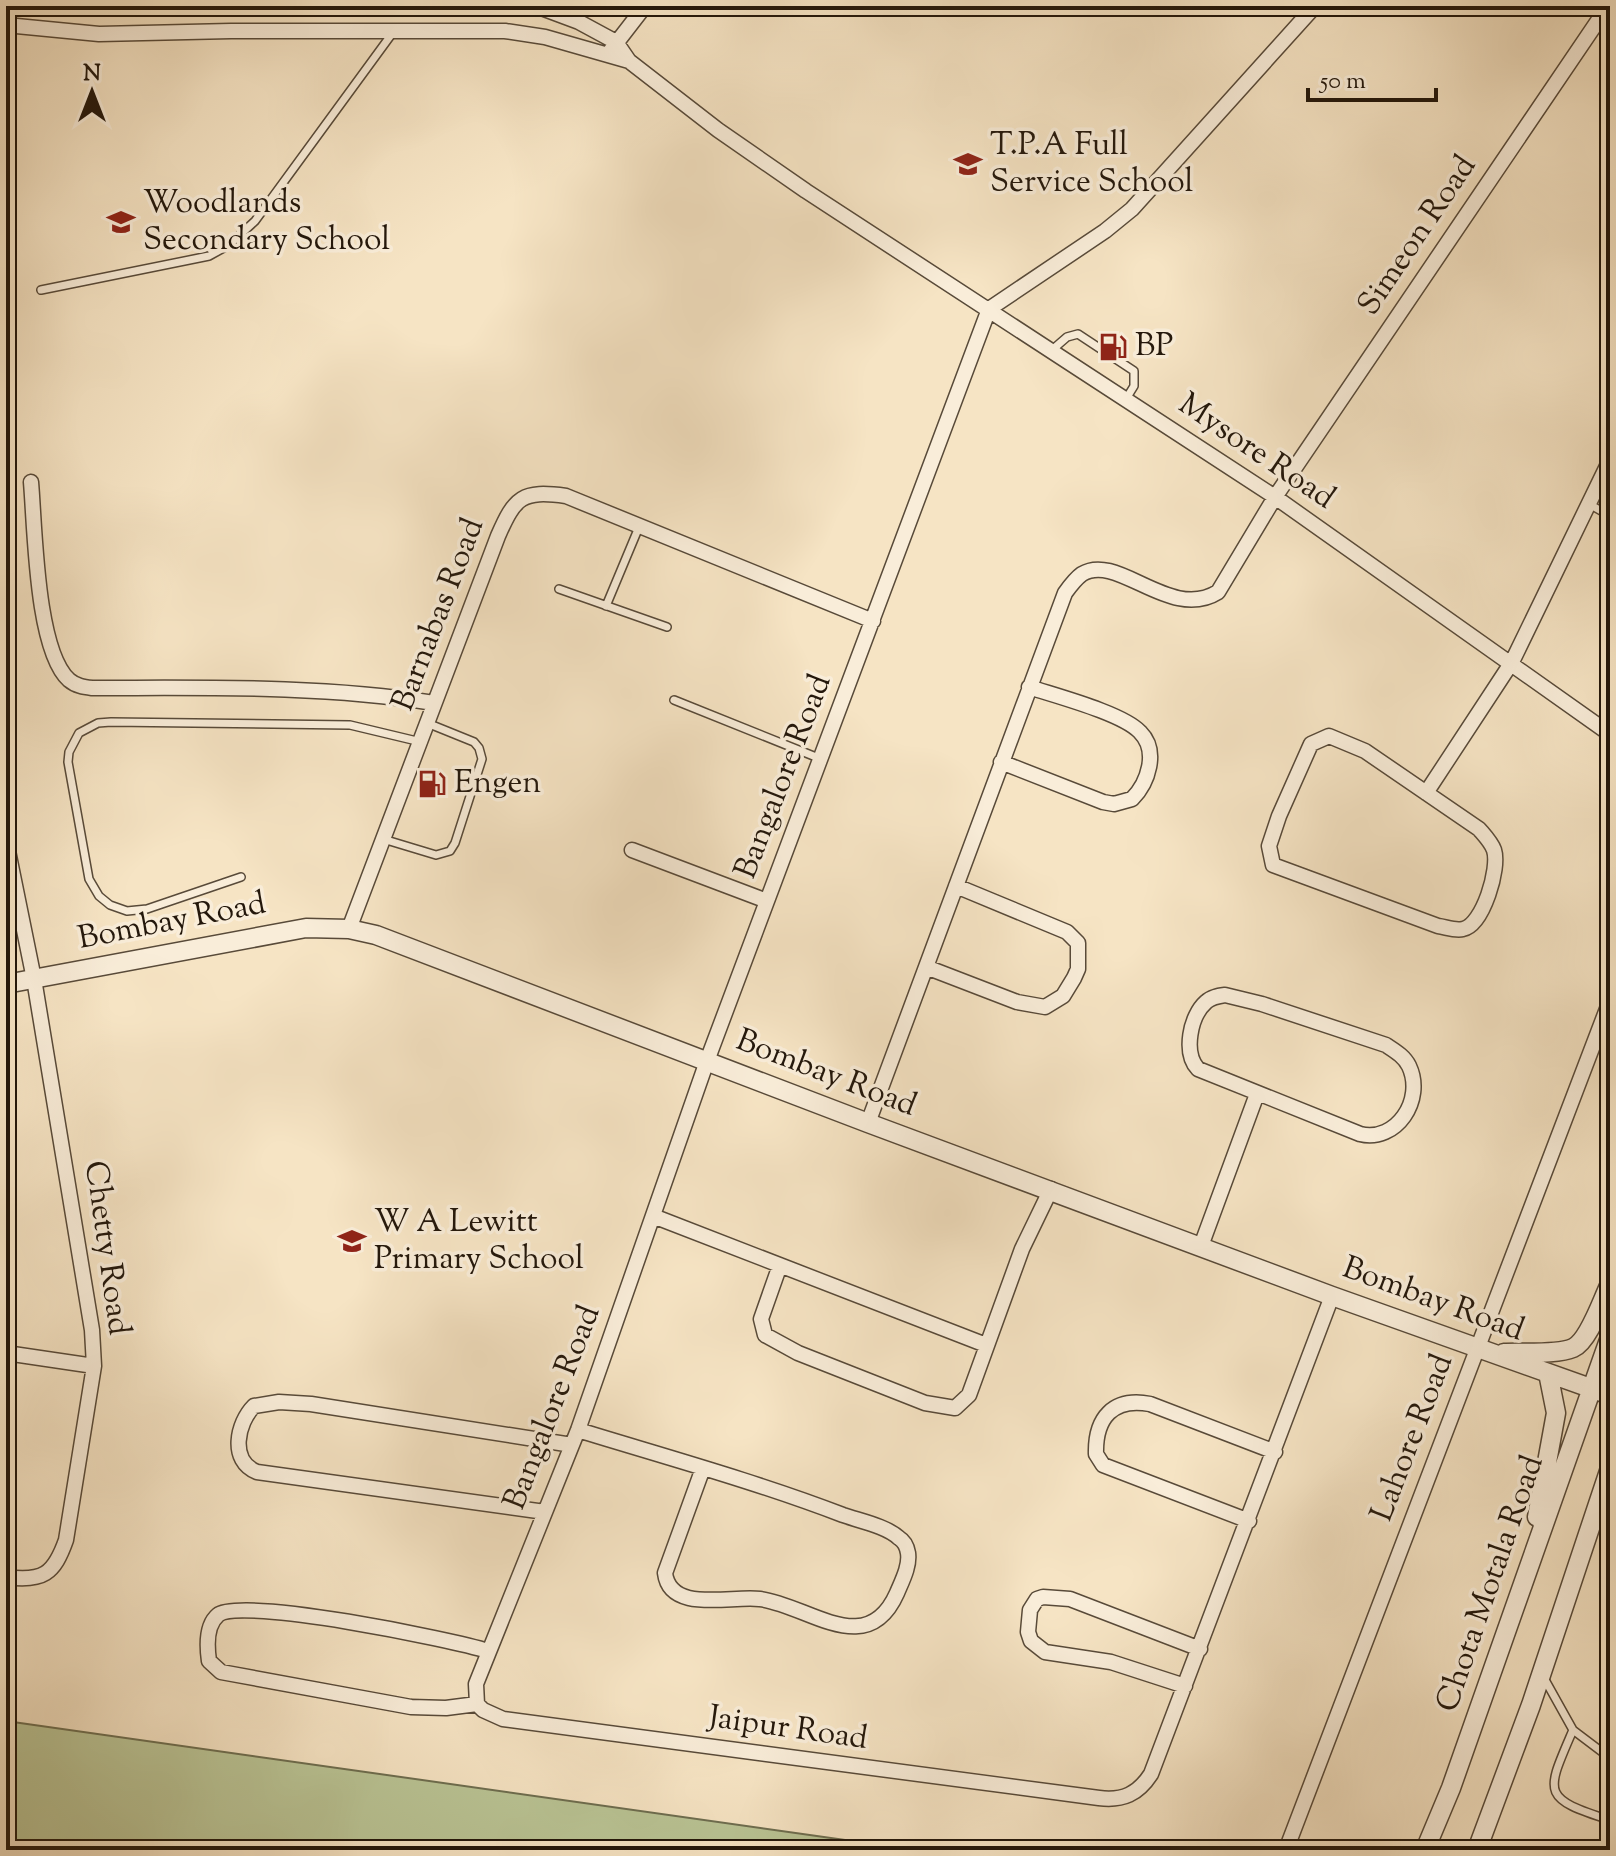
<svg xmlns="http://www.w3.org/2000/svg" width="1616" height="1856" viewBox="0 0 1616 1856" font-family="'Sorts Mill Goudy',serif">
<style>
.green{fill:#bac596;stroke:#6e6e50;stroke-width:2}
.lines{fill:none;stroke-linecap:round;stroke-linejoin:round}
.service-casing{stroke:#584a39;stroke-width:10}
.minor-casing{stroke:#584a39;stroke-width:17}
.tertiary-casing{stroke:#584a39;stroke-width:21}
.service{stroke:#f9edd9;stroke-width:7}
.minor{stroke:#f9edd9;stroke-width:14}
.tertiary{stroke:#f9edd9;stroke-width:18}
.labels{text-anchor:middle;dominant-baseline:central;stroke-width:7;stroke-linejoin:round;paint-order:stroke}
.poi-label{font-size:32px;fill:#23170b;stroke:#f9edd9;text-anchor:start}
.street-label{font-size:32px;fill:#23170b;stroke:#f9edd9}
</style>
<rect width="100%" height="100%" fill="#f6e4c4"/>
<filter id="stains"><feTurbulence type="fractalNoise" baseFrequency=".0025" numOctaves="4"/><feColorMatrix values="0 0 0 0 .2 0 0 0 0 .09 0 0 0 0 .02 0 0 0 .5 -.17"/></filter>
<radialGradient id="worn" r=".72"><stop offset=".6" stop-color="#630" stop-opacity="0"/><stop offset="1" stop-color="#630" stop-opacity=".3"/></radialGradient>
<!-- green -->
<path class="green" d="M6,1721L916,1850H6Z"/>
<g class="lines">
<defs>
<path id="service" d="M41,290L209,256L229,245L255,221L394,31
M1052,350L1067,337L1078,334L1134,371V386L1126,399
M1589,504L1610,516
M559,589L667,627
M606,606L639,527
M674,700L821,759
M383,839L436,855L450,851L455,843L482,759L479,748L474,742L427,723
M241,877L147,909L127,911L110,905L99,896L89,879L68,762L69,752L79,733L98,723L111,722L350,725L421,742
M1544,1678L1573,1730L1610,1758
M1573,1730C1546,1793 1540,1798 1610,1820"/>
<path id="minor" d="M536,6L579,22L616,42L629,61L718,130L806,191L1275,497L1610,734
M1315,6L1132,209L1105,231L989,309L707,1061L578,1430L476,1684L477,1704L483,1710L503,1719L1099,1798C1123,1801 1138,1794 1151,1774L1332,1296
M6,25L99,34L231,31H505L545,37L629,61
M611,50L645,6
M31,482C35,528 36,650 69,680C76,686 84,687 92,688C206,688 322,685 434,703
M1329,736L1365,751L1479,829C1485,836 1491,842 1494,850C1500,868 1483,925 1463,929C1455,931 1446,927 1438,926L1273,865L1269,846L1279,816L1311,744Z
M1001,762L1103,802L1114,804L1132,799C1148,783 1159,751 1140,732C1122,713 1056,696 1029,687
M1426,793L1512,662L1610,460
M6,841L34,979L92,1330L94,1366L66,1540C54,1574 43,1582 6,1577
M632,850L767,901
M349,929L498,536C515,497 522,490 566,496L873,621
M926,967L1017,1002L1045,1007L1063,996L1074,978L1078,969V943L1067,932L956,886
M1225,995L1262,1004L1386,1045C1395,1051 1404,1056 1409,1066C1425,1100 1396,1143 1360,1134L1198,1069C1183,1053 1190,1016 1206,1002C1211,997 1218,996 1225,995Z
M868,1123L1065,593C1070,586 1075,579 1082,574C1118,552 1170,622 1218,592L1275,497L1608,6
M653,1216L986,1345
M1201,1246L1257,1094
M780,1265L761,1319L765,1335L798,1353L925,1403L955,1408L969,1395L1022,1249L1051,1189
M6,1353L94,1366
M578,1430C666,1457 757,1482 843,1515C860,1521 886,1526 899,1538C904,1541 907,1547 908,1553C910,1566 902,1581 897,1593C867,1661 808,1605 760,1599C732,1595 670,1614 665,1573L703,1468
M545,1512L257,1472C229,1461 237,1423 254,1406L279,1402L311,1404L572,1445
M1249,1521L1103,1465L1096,1454C1095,1418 1113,1397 1150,1404L1275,1452
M1185,1686L1111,1662L1045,1652L1031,1641L1028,1632L1030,1610L1037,1599L1043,1597L1070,1599L1200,1649
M477,1704L446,1708L411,1707L221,1672L209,1661C207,1647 206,1625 218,1615C239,1596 454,1640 488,1651
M1286,1850L1610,1001"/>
<path id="tertiary" d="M6,984L306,928L349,929L376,935L868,1123L1332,1296L1610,1395
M1504,1353C1522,1352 1557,1355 1573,1348C1589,1341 1602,1300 1610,1284
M1537,1517L1556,1413L1548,1373
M1425,1850L1451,1788L1610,1337
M1477,1850L1531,1705L1610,1468"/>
</defs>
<!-- service casing -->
<use href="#service" class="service-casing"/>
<!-- minor casing -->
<use href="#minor" class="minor-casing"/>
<!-- tertiary casing -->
<use href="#tertiary" class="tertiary-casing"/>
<!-- service -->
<use href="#service" class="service"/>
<!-- minor -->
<use href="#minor" class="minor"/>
<!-- tertiary -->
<use href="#tertiary" class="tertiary"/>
</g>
<!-- icons -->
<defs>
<symbol id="school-bare" viewBox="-9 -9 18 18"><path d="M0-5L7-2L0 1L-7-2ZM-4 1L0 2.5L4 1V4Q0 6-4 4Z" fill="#8f2418" stroke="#f9edd9" stroke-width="2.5" paint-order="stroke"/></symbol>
<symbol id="fuel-bare" viewBox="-9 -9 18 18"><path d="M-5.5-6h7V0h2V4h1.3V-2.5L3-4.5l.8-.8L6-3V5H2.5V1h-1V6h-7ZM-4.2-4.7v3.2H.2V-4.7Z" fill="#8f2418" stroke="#f9edd9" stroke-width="2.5" paint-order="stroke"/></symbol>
</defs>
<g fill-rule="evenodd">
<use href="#school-bare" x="948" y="144" width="40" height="40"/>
<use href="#school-bare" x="101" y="202" width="40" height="40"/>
<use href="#fuel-bare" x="1093" y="327" width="40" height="40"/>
<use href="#fuel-bare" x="412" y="764" width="40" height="40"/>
<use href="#school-bare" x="332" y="1221" width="40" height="40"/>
</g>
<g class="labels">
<!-- poi labels -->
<g class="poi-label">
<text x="990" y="146">T.P.A Full<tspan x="990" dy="37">Service School</tspan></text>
<text x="143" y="204">Woodlands<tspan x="143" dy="37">Secondary School</tspan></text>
<text x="1135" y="347">BP</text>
<text x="454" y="784">Engen</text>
<text x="374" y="1223">W A Lewitt<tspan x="374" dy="37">Primary School</tspan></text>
</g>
<!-- street labels -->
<g class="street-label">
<text transform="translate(1418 236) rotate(-56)">Simeon Road</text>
<text transform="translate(1256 452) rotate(34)">Mysore Road</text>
<text transform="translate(439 615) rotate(-69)">Barnabas Road</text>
<text transform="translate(784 777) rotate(-69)">Bangalore Road</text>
<text transform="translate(172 922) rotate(-11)">Bombay Road</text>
<text transform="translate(826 1074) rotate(21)">Bombay Road</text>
<text transform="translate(106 1248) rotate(82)">Chetty Road</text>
<text transform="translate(1433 1300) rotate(20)">Bombay Road</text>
<text transform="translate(553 1408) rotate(-69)">Bangalore Road</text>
<text transform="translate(1413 1438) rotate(-69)">Lahore Road</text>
<text transform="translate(1491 1584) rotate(-71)">Chota Motala Road</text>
<text transform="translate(788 1729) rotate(8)">Jaipur Road</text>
</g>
</g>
<!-- margin -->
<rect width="1616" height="1856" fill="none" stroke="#f6e4c4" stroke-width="32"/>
<rect x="8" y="8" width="1600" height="1840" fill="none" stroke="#23170b" stroke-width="4"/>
<rect x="16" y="16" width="1584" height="1824" fill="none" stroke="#23170b" stroke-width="2"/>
<!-- north arrow -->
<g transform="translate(92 92)" stroke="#f9edd9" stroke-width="6" paint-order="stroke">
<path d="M0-6L14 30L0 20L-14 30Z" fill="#23170b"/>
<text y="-12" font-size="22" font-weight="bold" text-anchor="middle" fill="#23170b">N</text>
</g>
<!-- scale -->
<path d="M1308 88v12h128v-12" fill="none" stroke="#23170b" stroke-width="4"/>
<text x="1320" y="88" font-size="24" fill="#23170b" stroke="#f9edd9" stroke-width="6" paint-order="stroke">50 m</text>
<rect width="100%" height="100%" filter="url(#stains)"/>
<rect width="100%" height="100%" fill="url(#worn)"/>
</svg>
